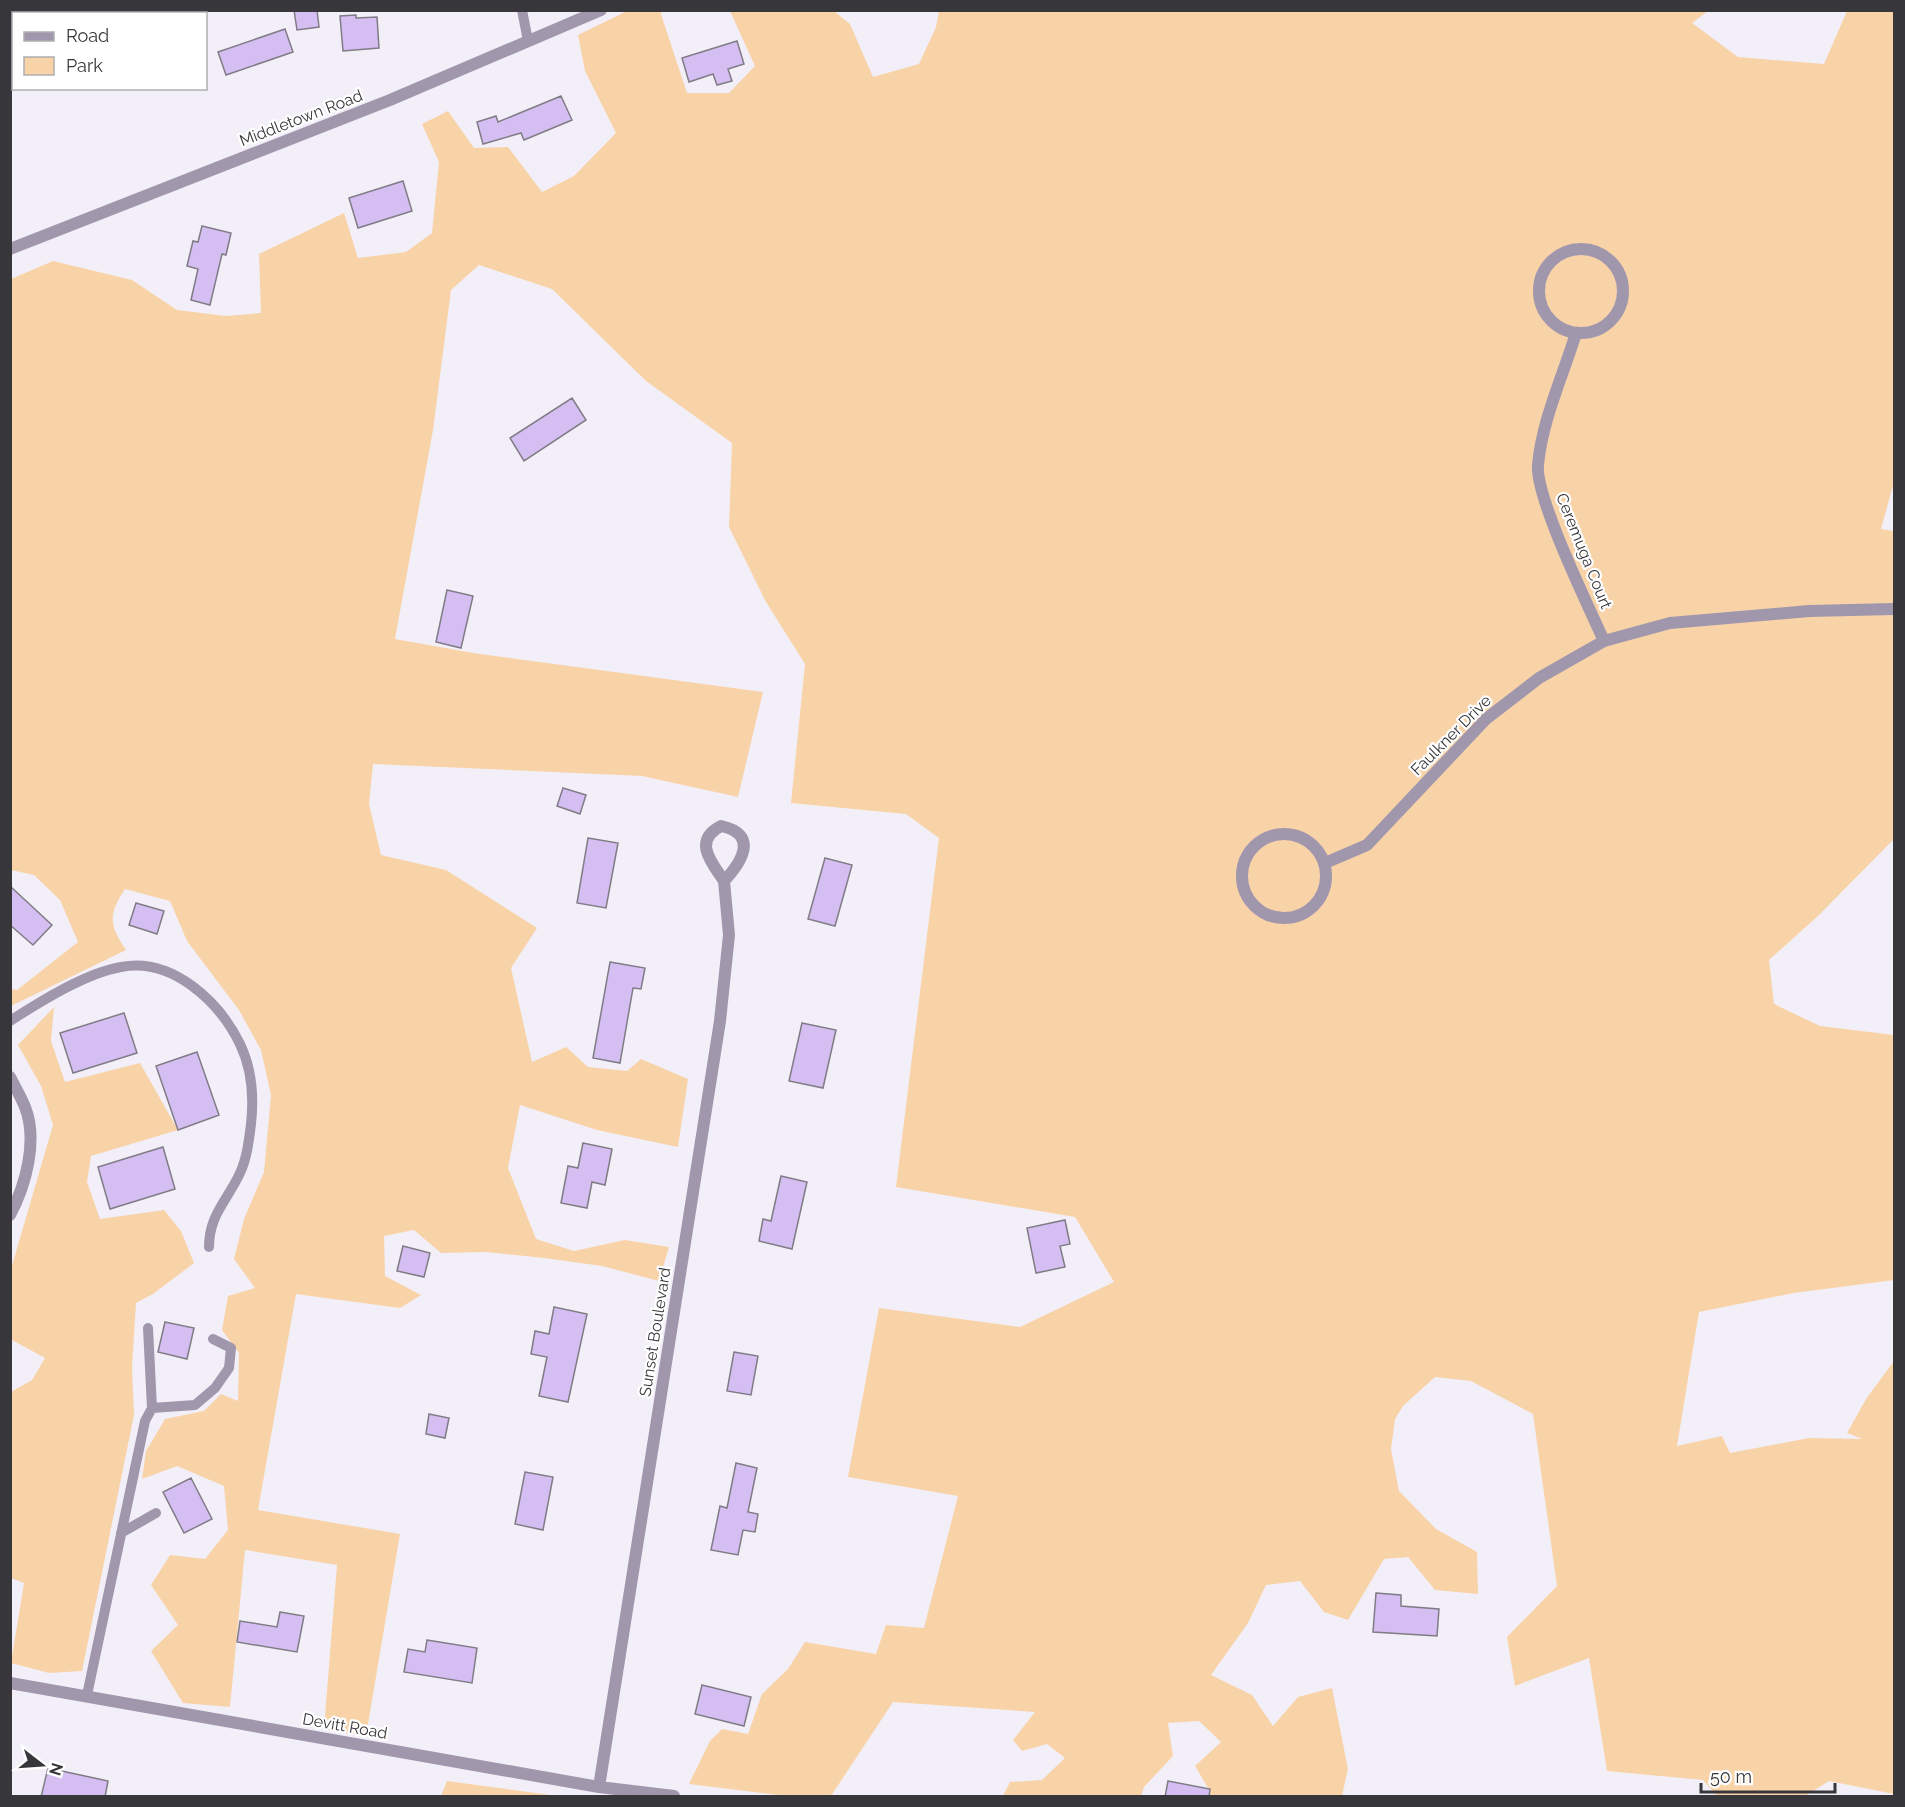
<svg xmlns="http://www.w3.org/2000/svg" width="1905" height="1807" viewBox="0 0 1905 1807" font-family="Raleway,sans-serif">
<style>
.green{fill:#f8d3a8}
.building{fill:#d5bef2;stroke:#807c85;stroke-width:1.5}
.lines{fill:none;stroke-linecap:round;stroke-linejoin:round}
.service{stroke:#a097ad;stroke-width:10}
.minor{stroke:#a097ad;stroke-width:12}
.tertiary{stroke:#a097ad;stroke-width:12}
.labels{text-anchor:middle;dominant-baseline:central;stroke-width:4.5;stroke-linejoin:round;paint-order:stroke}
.street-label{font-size:16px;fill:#37363a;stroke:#fff}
</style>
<rect width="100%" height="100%" fill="#f3eff9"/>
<!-- green -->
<path class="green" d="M627,11H660L687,93H729L755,66L730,11H834L850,24L873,77L919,64L936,27L939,11H1708L1692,23L1738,57L1824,64L1847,11H1894V482L1881,529L1894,531V839L1819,915L1769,960L1774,1004L1820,1026L1894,1035V1280L1794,1293L1699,1312L1677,1446L1722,1436L1730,1453L1809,1438L1862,1439L1847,1433L1866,1399L1894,1361V1794L1829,1781L1805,1796H1717L1703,1780L1607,1771L1589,1658L1515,1686L1507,1637L1557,1586L1533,1414L1471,1381L1435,1377L1403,1406L1395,1419L1391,1449L1399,1491L1436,1529L1477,1552L1478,1594L1435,1590L1408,1557L1384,1559L1348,1620L1324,1612L1300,1581L1266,1585L1248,1623L1211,1675L1252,1695L1273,1726L1298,1697L1332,1688L1348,1769L1342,1796H1209L1208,1788L1195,1766L1221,1742L1199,1721L1168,1723L1173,1756L1144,1787L1141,1796H1003L1010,1782L1042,1780L1065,1758L1047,1744L1022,1751L1013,1740L1035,1712L893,1702L831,1796H787L689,1784L710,1741L722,1729L748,1734L762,1694L788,1669L805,1642L876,1654L886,1625L924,1628L958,1496L848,1477L879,1308L1020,1327L1114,1282L1075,1217L896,1187L939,838L906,814L791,803L805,664L766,602L729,527L732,443L646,381L552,289L479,265L451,290L433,430L395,639L473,653L763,692L738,797L642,776L373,764L369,804L381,855L446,870L537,928L511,968L532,1062L566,1047L588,1067L627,1071L641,1059L688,1079L678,1147L597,1130L520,1105L508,1168L536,1239L574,1251L625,1240L669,1247L659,1281L602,1266L544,1258L486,1252L441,1253L414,1230L384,1236L385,1276L421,1295L400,1308L296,1294L258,1510L400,1534L366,1736L324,1729L337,1565L245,1550L230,1707L183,1703L151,1651L178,1625L151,1585L170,1555L205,1559L228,1530L224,1486L177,1466L142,1479L146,1451L165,1419L204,1411L221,1394L238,1401L239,1353L222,1330L228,1296L255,1288L234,1259L244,1219L264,1172L271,1095L261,1050L239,1010L187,941L170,901L125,889C108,915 109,925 126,950L11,1006V989L17,990L78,942L60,900L34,875L11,870V279L53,261L132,280L177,310L226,316L261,313L259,254L344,213L358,258L406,252L432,233L439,162L422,124L448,111L474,148L508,147L542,192L574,176L616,133L585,71L578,35Z
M54,1007L51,1041L65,1082L140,1063L178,1130L91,1156L87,1182L100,1219L164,1210L181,1231L194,1263L153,1294L136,1303L132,1367L134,1415L82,1671L49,1673L11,1663L24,1583L11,1578V1392L32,1380L45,1358L12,1340L11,1269L53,1125L41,1086L18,1045Z
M447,1781L558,1796H441Z"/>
<!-- building -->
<path class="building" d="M294,10H317L319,27L297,30Z
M356,15V18L377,17L379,48L343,51L340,16Z
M285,29L293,52L226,75L218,52Z
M737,41L744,64L728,69L732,81L717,85L713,74L689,82L682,58Z
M561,96L572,120L524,140L521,133L483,144L477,122L496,116L498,122Z
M403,181L412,211L358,228L349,198Z
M202,226L231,233L226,255L222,254L210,305L191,300L198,269L187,266L193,241L198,242Z
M572,398L586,420L524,461L510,438Z
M447,590L473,596L461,648L436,642Z
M563,788L586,795L580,814L557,806Z
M588,838L618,843L606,908L577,903Z
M825,858L852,865L835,926L808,919Z
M10,886L52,925L33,945L10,925Z
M136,903L164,911L157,934L129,925Z
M610,962L645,968L641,989L633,988L620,1063L593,1058Z
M124,1013L137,1053L73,1073L60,1033Z
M802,1023L836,1030L823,1088L789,1081Z
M197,1052L219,1115L178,1130L156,1066Z
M583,1143L612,1149L605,1185L592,1182L587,1208L561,1203L568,1166L578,1168Z
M163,1147L175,1189L110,1209L98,1167Z
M781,1176L807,1182L792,1249L759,1241L763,1219L771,1221Z
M1065,1220L1070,1244L1060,1246L1065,1267L1036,1273L1027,1228Z
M403,1246L430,1253L424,1277L397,1271Z
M554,1307L587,1314L568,1402L539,1396L547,1357L531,1354L535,1331L549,1334Z
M165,1322L194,1328L187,1359L158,1352Z
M734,1352L758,1356L751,1395L727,1391Z
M429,1414L449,1418L445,1438L426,1434Z
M736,1463L757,1468L748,1512L758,1514L755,1532L743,1530L738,1555L711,1550L720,1506L727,1508Z
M525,1472L553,1477L543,1530L515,1524Z
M191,1478L212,1519L184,1533L163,1492Z
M1376,1593L1401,1595V1606L1439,1609L1437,1636L1373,1632Z
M280,1612L304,1616L297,1652L237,1642L240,1621L277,1627Z
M427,1640L477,1648L472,1683L404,1672L408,1649L425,1652Z
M702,1685L751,1697L744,1726L695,1714Z
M48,1768L108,1781L105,1797H41Z
M1168,1781L1210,1789L1209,1797H1165Z"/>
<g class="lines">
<!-- service -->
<path class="service" d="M522,10L528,41
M10,1021C41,1001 86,973 121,967C172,957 219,1001 240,1044C252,1069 254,1097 251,1124C249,1140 247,1158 240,1173C227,1201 209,1215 209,1247
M148,1328L152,1408
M121,1533L156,1513
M87,1695L145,1421L152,1408L195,1405L215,1388L229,1368L231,1348L213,1339"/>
<!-- minor -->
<path class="minor" d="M1539 291a42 42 0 1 1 84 0a42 42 0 1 1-84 0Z
M1576,333C1563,376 1542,420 1538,465C1535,497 1589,607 1604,641
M721,826C759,834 742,862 724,881C712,863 692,841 721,826Z
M1242 876a42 42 0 1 1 84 0a42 42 0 1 1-84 0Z
M1325,863L1367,845L1486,719L1539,678L1604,641L1670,623L1809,611L1894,609
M10,1077C15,1087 21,1097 25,1107C38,1140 26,1185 10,1215
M10,1683L599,1787L674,1796
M599,1787L720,1021L729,935L724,881"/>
<!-- tertiary -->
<path class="tertiary" d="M10,249L390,100L601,10"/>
</g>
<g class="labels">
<!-- street labels -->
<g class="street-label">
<text transform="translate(301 118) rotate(-21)">Middletown Road</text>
<text transform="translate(1584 551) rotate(68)">Ceremuga Court</text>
<text transform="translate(1451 735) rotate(-45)">Faulkner Drive</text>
<text transform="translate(655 1332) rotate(-81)">Sunset Boulevard</text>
<text transform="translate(345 1726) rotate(10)">Devitt Road</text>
</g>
</g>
<!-- border -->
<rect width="1905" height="1807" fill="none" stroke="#37363a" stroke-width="24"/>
<!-- legend -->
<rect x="12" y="12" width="195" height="78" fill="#ffffff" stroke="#afafb0" stroke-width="1.5"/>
<rect x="24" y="32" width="30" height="9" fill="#a097ad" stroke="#afafb0" stroke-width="1.5"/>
<text x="66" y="42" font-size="18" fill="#37363a">Road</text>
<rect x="24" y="57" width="30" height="18" fill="#f8d3a8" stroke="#afafb0" stroke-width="1.5"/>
<text x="66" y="72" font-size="18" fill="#37363a">Park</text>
<!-- north arrow -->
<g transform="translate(42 1765) rotate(107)" stroke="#ffffff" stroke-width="4.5" paint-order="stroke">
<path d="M0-4.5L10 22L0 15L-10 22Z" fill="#37363a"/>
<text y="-9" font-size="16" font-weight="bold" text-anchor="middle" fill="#37363a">N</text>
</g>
<!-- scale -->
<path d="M1701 1783v9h134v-9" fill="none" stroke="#37363a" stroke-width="3"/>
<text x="1710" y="1783" font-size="18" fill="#37363a" stroke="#ffffff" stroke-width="4.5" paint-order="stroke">50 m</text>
</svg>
